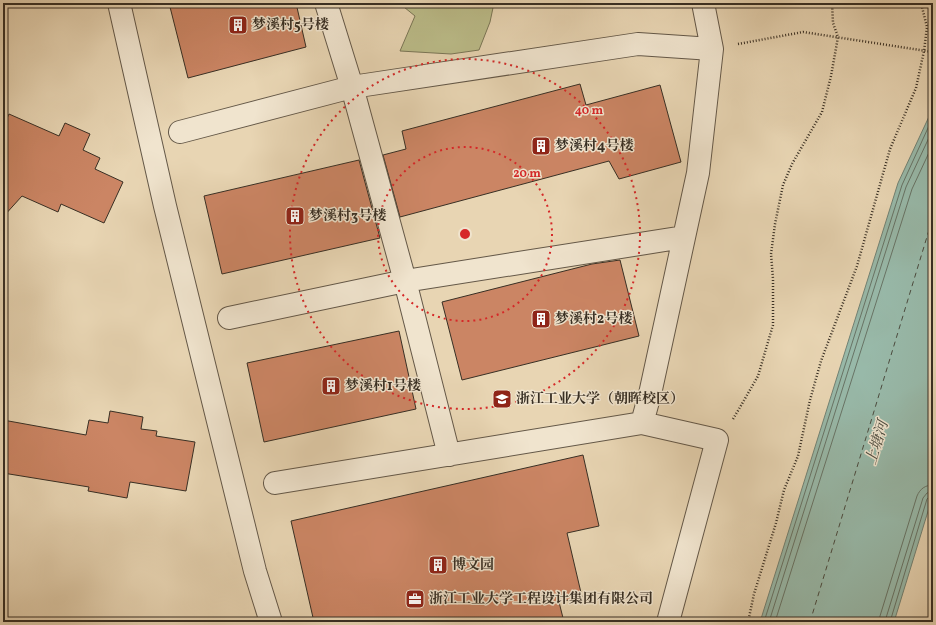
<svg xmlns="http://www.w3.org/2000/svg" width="936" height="625" viewBox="0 0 936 625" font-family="Vollkorn,'Noto Serif SC',serif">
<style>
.green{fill:#bbbc89;stroke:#7a7656}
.water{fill:#98b9a9;stroke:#728274}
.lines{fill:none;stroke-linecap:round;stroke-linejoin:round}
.shore{stroke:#687466;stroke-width:1}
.ferry{stroke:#4b4b3f;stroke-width:1;stroke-dasharray:5 4;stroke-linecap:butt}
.building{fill:#cb8564;stroke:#382f24}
.street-casing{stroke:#645848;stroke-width:24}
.path{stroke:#382f24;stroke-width:2.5;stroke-dasharray:1 2;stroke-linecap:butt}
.street{stroke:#f0e4ce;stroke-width:22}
.ring{fill:none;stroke:#d62828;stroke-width:2;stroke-dasharray:2 4}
.labels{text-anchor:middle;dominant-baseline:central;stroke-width:3;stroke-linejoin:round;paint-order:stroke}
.poi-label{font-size:14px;font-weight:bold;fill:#382f24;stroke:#f0e4ce;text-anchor:start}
.water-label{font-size:15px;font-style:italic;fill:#4b4b3f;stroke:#f0e4ce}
.centre{fill:#d62828;stroke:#f0e4ce;stroke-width:2}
.ring-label{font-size:12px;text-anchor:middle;font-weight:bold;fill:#d62828;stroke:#f0e4ce;stroke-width:3;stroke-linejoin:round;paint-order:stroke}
</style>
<rect width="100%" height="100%" fill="#e8d5b3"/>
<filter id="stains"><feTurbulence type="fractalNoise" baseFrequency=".005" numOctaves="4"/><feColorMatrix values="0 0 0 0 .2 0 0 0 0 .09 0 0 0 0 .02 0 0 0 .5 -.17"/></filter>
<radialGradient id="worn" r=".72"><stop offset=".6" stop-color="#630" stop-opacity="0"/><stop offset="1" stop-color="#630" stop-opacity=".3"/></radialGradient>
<!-- green -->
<path class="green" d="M399,3H494L490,22L479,50L451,54L400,51L415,16Z"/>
<!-- water -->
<path class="water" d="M933,108V495L894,622H760L898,183Z"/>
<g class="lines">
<!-- shore -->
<path class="shore" d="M764,622L902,185L933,117
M769,622L906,187L933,129
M775,622L912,189L933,144
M879,622L880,616L917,496C920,489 925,485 933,485
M885,622L886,618L923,498L927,493L933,491
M890,622L927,499L929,497L933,496"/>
<!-- ferry -->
<path class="ferry" d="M810,622L933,217"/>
</g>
<!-- building -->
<path class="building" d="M169,3H296L306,47L188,78Z
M580,84L586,105L660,85L681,162L619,179L609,161L400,217L383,155L406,149L402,131Z
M9,114L59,136L65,123L90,134L83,150L100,158L95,169L123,182L104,223L61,204L58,212L22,196L3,217V127Z
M359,160L380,238L222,274L204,196Z
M620,260L639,336L462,380L442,302L592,264Z
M399,331L416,409L264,442L247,363Z
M110,411L143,417L141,429L157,431L156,436L195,442L186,491L130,482L127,498L88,491L89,487L3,473V420L86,435L89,420L108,423Z
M583,455L599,526L567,533L582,597L559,602L564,622H314L291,521Z"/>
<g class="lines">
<defs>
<path id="street" d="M119,3L165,206L255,571L271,622
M326,3L352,87L638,44L712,49
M180,132L352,87L405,281L449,455
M229,318L405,281L684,237
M275,483L642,423
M668,622L717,440L642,423L650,394L698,173L712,49L703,3"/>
</defs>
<!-- street casing -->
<use href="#street" class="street-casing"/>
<!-- path -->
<path class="path" d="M738,44L803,32L933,52
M733,419L739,409L758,376L773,325V279L771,254L775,224L783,185L792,164L822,112L831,76L838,37L833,23L832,3
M748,622L754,594L776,523L784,490L798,456L810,400L821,361L857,266L890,149L916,88L924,51L927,27L921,3"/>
<!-- street -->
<use href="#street" class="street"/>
</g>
<!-- distance rings -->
<g class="ring">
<circle cx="465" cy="234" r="87"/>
<circle cx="465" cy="234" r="175"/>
</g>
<!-- icons -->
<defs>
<symbol id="building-square" viewBox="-11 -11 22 22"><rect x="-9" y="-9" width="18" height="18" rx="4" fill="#8f2418" stroke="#f0e4ce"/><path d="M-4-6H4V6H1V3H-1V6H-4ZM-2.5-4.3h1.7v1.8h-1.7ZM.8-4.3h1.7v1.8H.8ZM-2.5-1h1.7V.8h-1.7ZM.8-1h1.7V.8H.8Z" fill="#fff"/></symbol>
<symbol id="university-square" viewBox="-11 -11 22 22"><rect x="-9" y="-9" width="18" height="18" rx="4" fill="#8f2418" stroke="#f0e4ce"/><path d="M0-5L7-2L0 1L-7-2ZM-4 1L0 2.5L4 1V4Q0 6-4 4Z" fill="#fff"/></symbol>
<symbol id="office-square" viewBox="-11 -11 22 22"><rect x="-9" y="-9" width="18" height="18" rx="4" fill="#8f2418" stroke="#f0e4ce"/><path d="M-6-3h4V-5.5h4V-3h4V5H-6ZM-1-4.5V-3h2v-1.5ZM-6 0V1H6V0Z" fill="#fff"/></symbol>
</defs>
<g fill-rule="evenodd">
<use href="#building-square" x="227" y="14" width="22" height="22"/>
<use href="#building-square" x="530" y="135" width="22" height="22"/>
<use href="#building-square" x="284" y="205" width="22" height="22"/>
<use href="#building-square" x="530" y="308" width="22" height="22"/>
<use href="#building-square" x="320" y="375" width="22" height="22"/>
<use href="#university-square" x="491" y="388" width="22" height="22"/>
<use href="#building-square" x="427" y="554" width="22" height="22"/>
<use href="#office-square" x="404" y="588" width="22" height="22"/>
</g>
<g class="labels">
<!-- poi labels -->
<g class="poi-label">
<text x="252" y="25">梦溪村5号楼</text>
<text x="555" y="146">梦溪村4号楼</text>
<text x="309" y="216">梦溪村3号楼</text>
<text x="555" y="319">梦溪村2号楼</text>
<text x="345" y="386">梦溪村1号楼</text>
<text x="516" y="399">浙江工业大学（朝晖校区）</text>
<text x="452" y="565">博文园</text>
<text x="429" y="599">浙江工业大学工程设计集团有限公司</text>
</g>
<!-- water labels -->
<g class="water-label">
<text transform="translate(878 443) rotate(-73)">上塘河</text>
</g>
</g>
<circle cx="465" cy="234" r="6" class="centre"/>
<g class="ring-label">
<text x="589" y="114">40 m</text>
<text x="527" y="177">20 m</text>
</g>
<!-- margin -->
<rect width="936" height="625" fill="none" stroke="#e8d5b3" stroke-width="16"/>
<rect x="4" y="4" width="928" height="617" fill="none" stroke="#382f24" stroke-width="2"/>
<rect x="8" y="8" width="920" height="609" fill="none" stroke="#382f24"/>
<rect width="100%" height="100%" filter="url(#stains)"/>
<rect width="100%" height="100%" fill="url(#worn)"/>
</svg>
